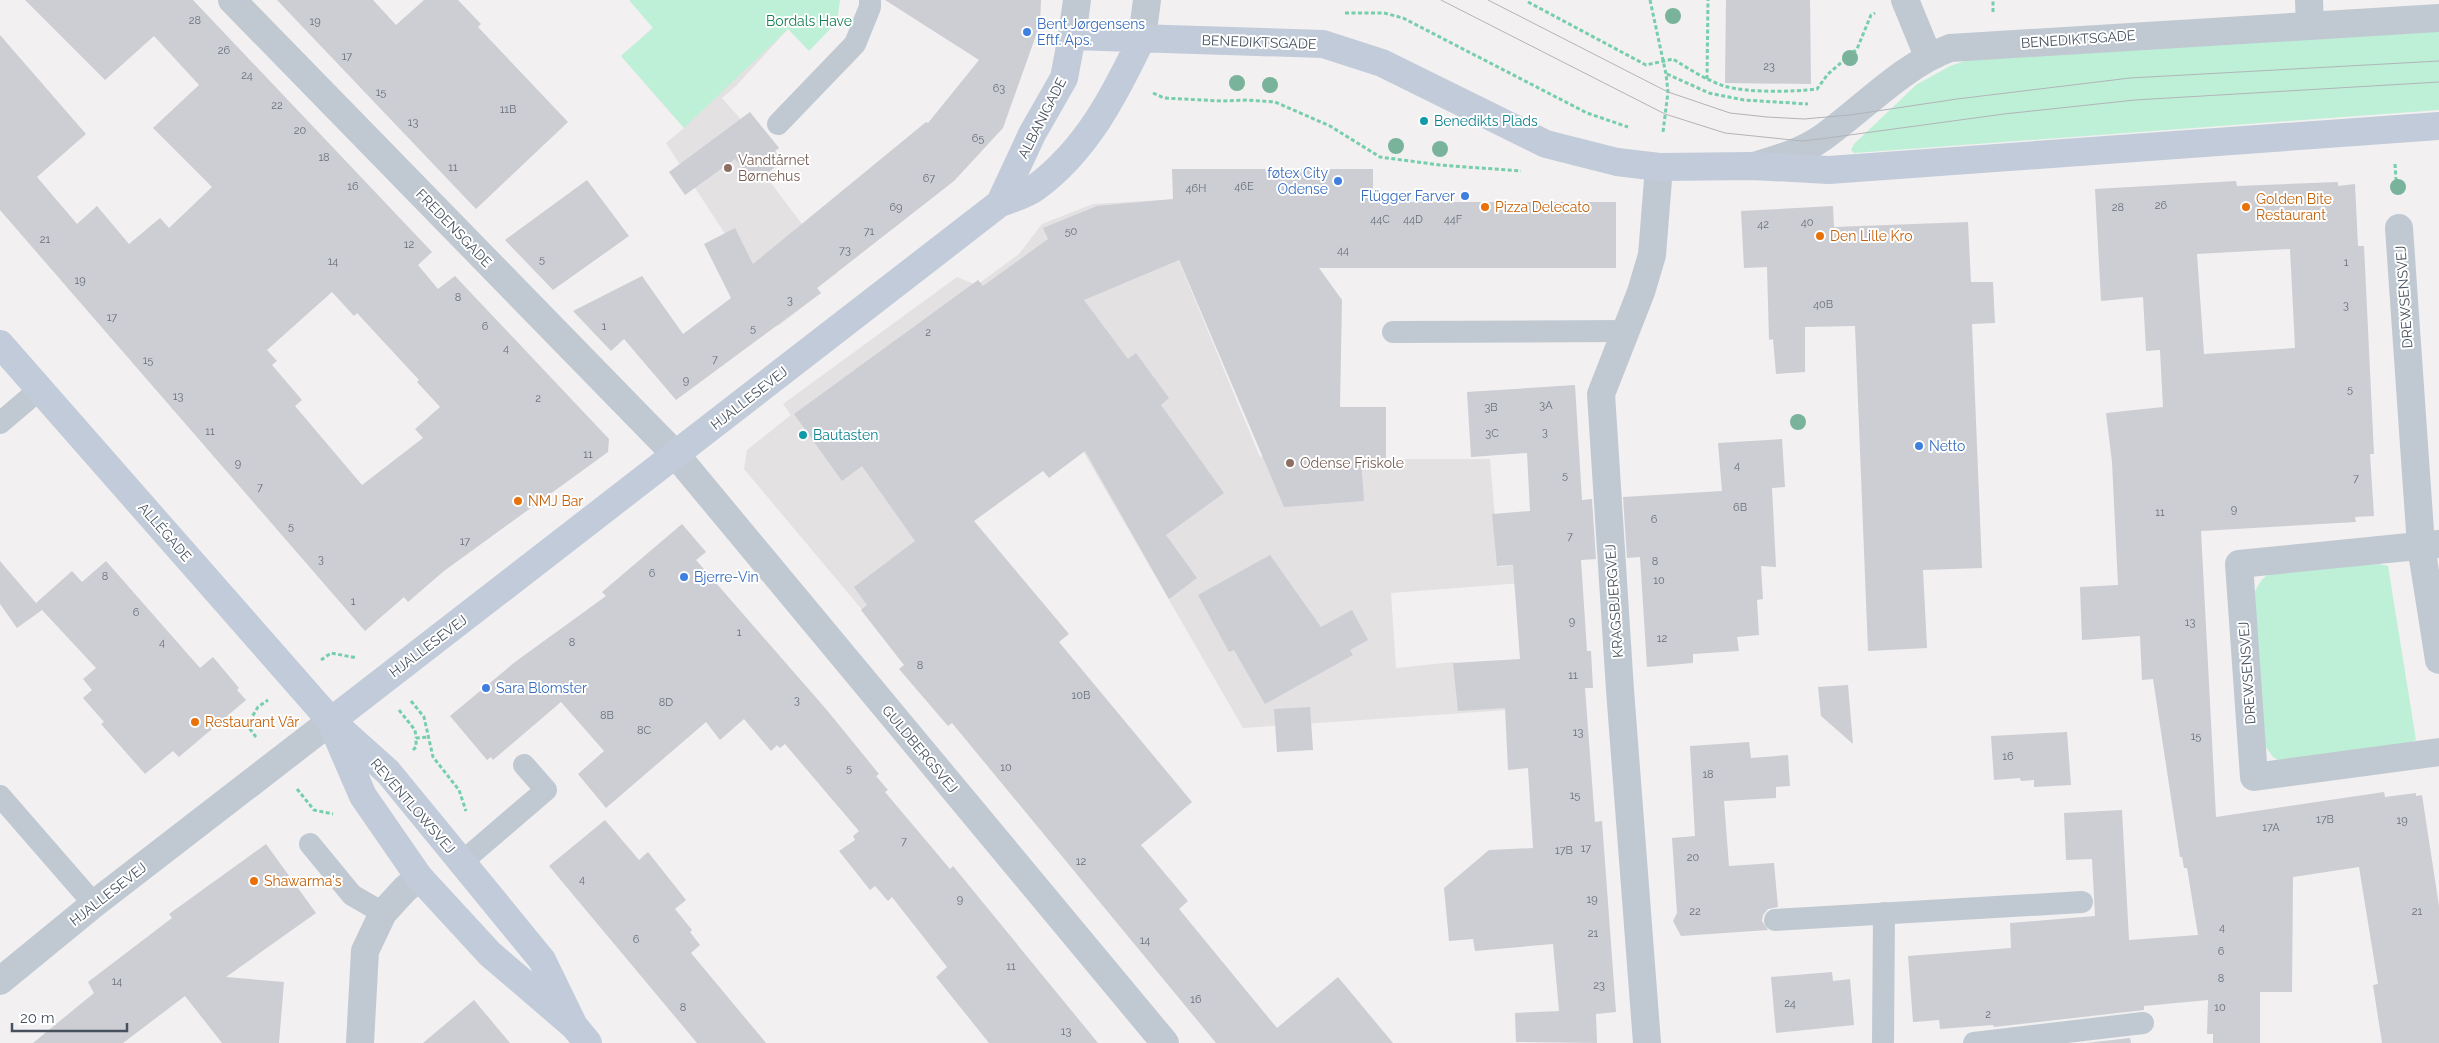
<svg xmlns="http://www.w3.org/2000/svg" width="2439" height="1043" viewBox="0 0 2439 1043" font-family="Raleway,sans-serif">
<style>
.education{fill:#e3e1e2}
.green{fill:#bef0d7}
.building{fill:#ccced4;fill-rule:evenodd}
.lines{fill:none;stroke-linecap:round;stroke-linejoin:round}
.path{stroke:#76ceac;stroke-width:3;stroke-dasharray:4 2.5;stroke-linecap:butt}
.service{stroke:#c0c9d2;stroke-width:22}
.minor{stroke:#c0c9d2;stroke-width:28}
.tertiary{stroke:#c0c9d2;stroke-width:28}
.secondary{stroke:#c2cbd9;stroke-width:28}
.tram{stroke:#b2b4ba;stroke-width:1}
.tree{fill:#79b39b}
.shop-dot{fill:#3f7fe0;stroke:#fff;stroke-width:2}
.culture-dot{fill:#0f9aa8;stroke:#fff;stroke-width:2}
.education-dot{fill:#8d6e63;stroke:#fff;stroke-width:2}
.food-dot{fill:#e8710a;stroke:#fff;stroke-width:2}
.labels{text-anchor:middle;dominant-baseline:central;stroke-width:4;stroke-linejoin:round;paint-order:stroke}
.number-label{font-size:11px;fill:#68707c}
.park-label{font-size:14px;fill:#168156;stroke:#fff}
.shop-label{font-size:14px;fill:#366cbe;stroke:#fff;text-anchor:start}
.street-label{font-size:14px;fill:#47515e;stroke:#fff}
.culture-label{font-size:14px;fill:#0d838f;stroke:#fff;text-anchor:start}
.education-label{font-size:14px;fill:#785e54;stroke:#fff;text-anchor:start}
.food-label{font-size:14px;fill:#c56008;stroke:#fff;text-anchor:start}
</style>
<rect width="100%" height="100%" fill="#f2f0f0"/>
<!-- education -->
<path class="education" d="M684,0L788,29L736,86L722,98L754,134L763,128L779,148L775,151L782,161L765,175L838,272L817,288L821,293L778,326L749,287L725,234L666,143L684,128L621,56Z
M1162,200L1164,225L1260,457L1340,442L1357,459H1490L1499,567L1517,565L1522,583L1391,593L1396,668L1454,662L1456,682L1552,707L1243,728L1083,451L1046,455L914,548L869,618L744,469L747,450L791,415L783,404L957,277L977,285L1019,254L1042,224L1093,204Z"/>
<!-- green -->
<path class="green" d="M629,0H840L837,22L809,51L788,29L684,128L621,56L653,28Z
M2439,28V110L1854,153L1851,150L1854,144L1916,85L1950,66L1974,58Z
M2379,564L2388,566L2416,740L2402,746L2281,762L2273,757L2260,739L2255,592C2260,580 2265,575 2277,570Z"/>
<!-- building -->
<path class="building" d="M25,0H193L432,252L418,265L438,289L455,276L609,439L608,452L444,571L408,602L404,597L365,631L0,210V35L86,134L37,177L77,224L97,206L129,244L160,218L169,228L212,187L153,128L199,85L154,36L105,80ZM332,292L354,316L357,313L419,380L417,382L440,407L415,429L423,438L362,485L295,406L302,400L272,365L277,361L267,350Z
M277,0H373L396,25L424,0H458L481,24L478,27L568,122L476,209Z
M885,0H1041L1040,24L1003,128L954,181L817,288L821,293L676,400L624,339L611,351L573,311L642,276L683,334L731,298L704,244L735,228L753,264L926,122L928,123L979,60Z
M1726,0H1810L1811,84L1725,83Z
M750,112L779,148L775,151L782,161L755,183L735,159L685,195L669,172Z
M1172,169H1373V202H1616V268H1319L1342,300L1340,407H1386V459H1361L1364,501L1284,507L1179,260L1084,300L1128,359L1136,353L1169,398L1161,405L1224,493L1166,535L1197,578L1169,599L1085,451L1049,478L1043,471L974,521L1069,634L1059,642L1192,802L1141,845L1188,901L1179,909L1277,1028L1338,977L1393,1043H1216L952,723L948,726L899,669L904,665L861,610L867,605L854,587L915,541L862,466L842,481L794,414L978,280L983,286L1048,239L1043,228L1097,206L1173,199Z
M587,180L629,236L553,290L505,240Z
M2236,181L2237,186L2338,182V186L2355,184L2358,246H2364L2374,454H2370L2374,516L2355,517L2356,522L2201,531L2216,817L2384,792L2385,797L2416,793V796L2422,795L2439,906V1043H2382L2373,985L2378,984L2359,867L2293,877L2292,992H2260V1043H2213V1034H2207L2208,1000L2144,1006V1010L1994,1027L1993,1025L1940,1029L1939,1020L1913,1022L1908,956L2011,948L2010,923L2095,916L2092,859L2066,860L2064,813L2122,810L2129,940L2198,935L2187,868H2184L2182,857H2180L2153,679L2142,680L2140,636L2082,640L2080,587L2118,585L2112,462L2106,413L2163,407L2160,350L2146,351L2143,297L2101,301L2095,189ZM2290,249L2295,348L2204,354L2197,254Z
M1833,206L1834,227L1968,222L1971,282H1993L1995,323L1972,324L1982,568L1923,570L1927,648L1868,651L1855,326L1805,327V372L1776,374L1773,339L1769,340L1767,267L1744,268L1741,211Z
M1575,385L1582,500L1592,499L1596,559L1581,560L1587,651H1591L1593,688H1585L1595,822L1602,821L1616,1012L1596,1014L1597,1043L1516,1042L1515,1013L1559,1011L1553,944L1475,951L1473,939L1449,941L1444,888L1489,850L1533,848L1528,768L1508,770L1505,708L1458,711L1453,663L1520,659L1513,565L1497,566L1492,514L1530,511L1527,453L1471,457L1467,392Z
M1782,439L1785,487L1772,488L1776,567L1761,566L1763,599L1757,600L1759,635L1737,637L1739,651L1693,654V663L1647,667L1640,557L1627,558L1623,497L1722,491L1718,443Z
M682,524L706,552L696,560L826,709L879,774L876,776L888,790L885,792L950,869L953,866L1098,1043H989L936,977L947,967L892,897L888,901L875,886L870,890L839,851L855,840L853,836L859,831L785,744L780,748L777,745L771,751L744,719L720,740L706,722L606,808L578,774L604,751L561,702L493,760L491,757L487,760L450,716L515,662L606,596L602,592Z
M1270,555L1321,627L1352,610L1368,640L1350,650L1353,655L1265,704L1234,650L1229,652L1198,595Z
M0,561L36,603L72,571L82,582L106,561L200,668L213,657L239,688L237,690L246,700L179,757L173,751L145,774L101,724L104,722L83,698L92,690L83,679L96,668L42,610L17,628L0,604Z
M1848,685L1853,744L1821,716L1818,687Z
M1310,707L1313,750L1277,752L1274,709Z
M2067,732L2071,785L2034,787V780L2021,781L2020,778L1994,780L1991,736Z
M1749,742L1751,758L1788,755L1790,786L1776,787V798L1724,801L1729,866L1774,863L1778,907L1768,909L1763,915L1762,921L1768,930L1681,936L1673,921L1677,913L1672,838L1695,836L1690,746Z
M605,820L639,860L648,852L686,900L675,909L692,930L690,932L700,945L691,953L766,1043H697L549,866Z
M266,844L316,913L226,977L284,982L279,1043H222L185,996L123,1043H33L94,993L88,982L172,918L169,914Z
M1832,972L1833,981L1850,979L1854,1025L1776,1033L1771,977Z
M474,1000L510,1043H423Z
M2130,1038L2131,1043H2086Z"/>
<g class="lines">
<!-- path -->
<path class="path" d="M1650,0L1666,74L1668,92L1663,132
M1528,2L1646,65L1673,59C1689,69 1706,80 1724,86C1747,93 1793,92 1817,89L1828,74L1857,49L1871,15L1875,13
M1993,12V0
M1345,13H1384L1403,18L1587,113L1628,127
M1667,74L1709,93L1744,100L1808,104
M1707,79L1708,0
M1153,93L1164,98L1221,101L1247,100L1275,102L1330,126L1380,157L1440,165L1521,171
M2395,164L2397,195
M321,660L331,653L357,658
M411,701L424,717L433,757L459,790L466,811
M399,710L415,730L416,738
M256,737L247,725L258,707L268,700
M413,750L416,747V738L429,737
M297,789L314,810L333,814"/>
<!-- service -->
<path class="service" d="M778,124L855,44L870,7V0
M1393,332L1625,331
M0,423L40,389
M0,796L94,904
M310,844L352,895L383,913
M462,862L546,790L524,765
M1775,920L2082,902
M1883,1043L1884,913
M1974,1043L2143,1023"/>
<!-- minor -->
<path class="minor" d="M232,0L676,455L1165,1043
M1905,0L1928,56
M2309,0L2310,25
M1072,36L1077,0
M1142,38L1147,0
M2399,228L2421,546L2439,660
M2439,544L2239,564L2254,777L2439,752
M1647,1043L1620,690L1601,394L1641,292L1652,255L1659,167"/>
<!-- tertiary -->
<path class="tertiary" d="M1754,166C1777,159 1802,152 1822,138C1864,108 1902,66 1950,48L2439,18
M0,981L94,904L331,721
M360,1043L365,951L383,913L405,889L419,877"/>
<!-- secondary -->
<path class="secondary" d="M1000,203L1032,134L1064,78L1072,36L1323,44L1382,63L1546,144L1617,162L1659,167L1752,166L1829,170L2439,126
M0,344L331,721L388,772L542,960L574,1026
M331,721L1000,203C1011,199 1026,195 1035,188C1087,150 1115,94 1142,38
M334,729L363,796L419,877L490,954L574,1026L588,1043"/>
<!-- tram -->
<path class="tram" d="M1441,0L1665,114L1725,133L1802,141L1820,139L2004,114L2135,100L2439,82
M1488,0L1668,92L1730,113L1767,117L1804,119L1850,115L1957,99L2130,78L2439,61"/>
</g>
<!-- trees -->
<g class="tree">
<circle cx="1673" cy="16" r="8"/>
<circle cx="1850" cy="58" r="8"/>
<circle cx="1237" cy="83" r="8"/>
<circle cx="1270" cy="85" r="8"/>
<circle cx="1396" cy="146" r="8"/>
<circle cx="1440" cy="149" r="8"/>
<circle cx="2398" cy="187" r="8"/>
<circle cx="1798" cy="422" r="8"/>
</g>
<!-- markers -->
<g class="shop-dot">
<circle cx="1027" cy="32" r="5"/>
<circle cx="1338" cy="181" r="5"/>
<circle cx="1465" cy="196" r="5"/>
<circle cx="1919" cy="446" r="5"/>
<circle cx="684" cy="577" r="5"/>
<circle cx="486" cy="688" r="5"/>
</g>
<g class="culture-dot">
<circle cx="1424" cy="121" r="5"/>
<circle cx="803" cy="435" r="5"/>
</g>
<g class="education-dot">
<circle cx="728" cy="168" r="5"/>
<circle cx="1290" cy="463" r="5"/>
</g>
<g class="food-dot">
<circle cx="1485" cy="207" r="5"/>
<circle cx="2246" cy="207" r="5"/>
<circle cx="1820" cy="236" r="5"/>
<circle cx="518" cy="501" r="5"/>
<circle cx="195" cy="722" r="5"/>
<circle cx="254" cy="881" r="5"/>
</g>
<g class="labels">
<!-- number labels -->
<g class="number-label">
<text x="195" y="20">28</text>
<text x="315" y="21">19</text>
<text x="224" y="50">26</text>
<text x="347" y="56">17</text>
<text x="1769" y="66">23</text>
<text x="247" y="75">24</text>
<text x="999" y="88">63</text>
<text x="381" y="92">15</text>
<text x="277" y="105">22</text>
<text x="508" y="109">11B</text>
<text x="413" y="122">13</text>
<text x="300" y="130">20</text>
<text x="978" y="138">65</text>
<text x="324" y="157">18</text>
<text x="453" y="167">11</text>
<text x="929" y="178">67</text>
<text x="353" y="186">16</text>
<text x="1244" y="186">46E</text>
<text x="1196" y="188">46H</text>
<text x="2161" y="205">26</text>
<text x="896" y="207">69</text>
<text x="2118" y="207">28</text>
<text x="1380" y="219">44C</text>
<text x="1413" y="219">44D</text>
<text x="1453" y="219">44F</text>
<text x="1807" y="222">40</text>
<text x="1763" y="224">42</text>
<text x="869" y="231">71</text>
<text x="1071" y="231">50</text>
<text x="45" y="239">21</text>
<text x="409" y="244">12</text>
<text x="845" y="250">73</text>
<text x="1343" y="250">44</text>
<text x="542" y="259">5</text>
<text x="333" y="261">14</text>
<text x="2346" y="262">1</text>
<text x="80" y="280">19</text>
<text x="458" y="297">8</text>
<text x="790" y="300">3</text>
<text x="1823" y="304">40B</text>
<text x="2346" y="305">3</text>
<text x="112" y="317">17</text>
<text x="485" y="326">6</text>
<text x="604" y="326">1</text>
<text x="753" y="328">5</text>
<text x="928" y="332">2</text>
<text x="506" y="348">4</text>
<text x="715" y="359">7</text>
<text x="148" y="360">15</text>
<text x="686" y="380">9</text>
<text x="2350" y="389">5</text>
<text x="178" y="396">13</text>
<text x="538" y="398">2</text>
<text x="1546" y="405">3A</text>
<text x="1491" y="407">3B</text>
<text x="210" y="431">11</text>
<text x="1545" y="432">3</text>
<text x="1492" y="433">3C</text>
<text x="588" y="454">11</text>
<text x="238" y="463">9</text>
<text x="1737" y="465">4</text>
<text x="1565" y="475">5</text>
<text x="2356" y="478">7</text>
<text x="260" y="487">7</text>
<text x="1740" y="507">6B</text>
<text x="2234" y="509">9</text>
<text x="2160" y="512">11</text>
<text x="1654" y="519">6</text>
<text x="291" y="526">5</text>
<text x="1570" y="536">7</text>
<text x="465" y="541">17</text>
<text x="321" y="559">3</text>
<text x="1655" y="561">8</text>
<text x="652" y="573">6</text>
<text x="105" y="576">8</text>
<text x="1659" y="580">10</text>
<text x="353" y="601">1</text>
<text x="136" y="612">6</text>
<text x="1572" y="621">9</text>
<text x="2190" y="622">13</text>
<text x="739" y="632">1</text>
<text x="1662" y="638">12</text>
<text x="162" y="642">4</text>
<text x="572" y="642">8</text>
<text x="920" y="665">8</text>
<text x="1573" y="675">11</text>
<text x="1081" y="695">10B</text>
<text x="797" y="700">3</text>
<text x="666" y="702">8D</text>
<text x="607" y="715">8B</text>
<text x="644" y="730">8C</text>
<text x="1578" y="732">13</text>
<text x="2196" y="736">15</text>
<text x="2008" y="756">16</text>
<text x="1006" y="767">10</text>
<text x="849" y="768">5</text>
<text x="1708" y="774">18</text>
<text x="1575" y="795">15</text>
<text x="2325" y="819">17B</text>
<text x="2402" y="820">19</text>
<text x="2271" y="827">17A</text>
<text x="904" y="841">7</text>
<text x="1586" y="848">17</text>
<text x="1564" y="850">17B</text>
<text x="1693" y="857">20</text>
<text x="1081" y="861">12</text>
<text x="582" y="879">4</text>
<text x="960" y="899">9</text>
<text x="1592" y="899">19</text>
<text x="1695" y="911">22</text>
<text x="2417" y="911">21</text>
<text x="2222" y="927">4</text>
<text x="1593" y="933">21</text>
<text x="636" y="939">6</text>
<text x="1145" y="940">14</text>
<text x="2221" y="951">6</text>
<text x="1011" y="966">11</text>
<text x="2221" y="978">8</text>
<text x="117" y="981">14</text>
<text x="1599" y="985">23</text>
<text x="1196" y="999">16</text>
<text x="1790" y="1003">24</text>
<text x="683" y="1007">8</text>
<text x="2220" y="1007">10</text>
<text x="1988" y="1014">2</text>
<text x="1066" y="1031">13</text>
</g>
<!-- park labels -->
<g class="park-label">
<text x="809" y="21">Bordals Have</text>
</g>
<!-- shop labels -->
<g class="shop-label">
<text x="1037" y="24">Bent Jørgensens<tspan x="1037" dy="16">Eftf. Aps.</tspan></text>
<text x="1328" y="173" text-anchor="end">føtex City<tspan x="1328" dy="16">Odense</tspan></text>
<text x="1455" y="196" text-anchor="end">Flügger Farver</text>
<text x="1929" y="446">Netto</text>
<text x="694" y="577">Bjerre-Vin</text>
<text x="496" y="688">Sara Blomster</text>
</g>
<!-- street labels -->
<g class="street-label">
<text transform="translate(2078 39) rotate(-4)">BENEDIKTSGADE</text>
<text transform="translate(1259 42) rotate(2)">BENEDIKTSGADE</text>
<text transform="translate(1042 118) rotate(-63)">ALBANIGADE</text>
<text transform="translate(454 228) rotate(46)">FREDENSGADE</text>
<text transform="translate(2404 297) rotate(-94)">DREWSENSVEJ</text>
<text transform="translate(749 398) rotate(-38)">HJALLESEVEJ</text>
<text transform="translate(165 532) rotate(49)">ALLÉGADE</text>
<text transform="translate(1614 601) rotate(-94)">KRAGSBJERGVEJ</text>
<text transform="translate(428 646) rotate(-37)">HJALLESEVEJ</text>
<text transform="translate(2247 673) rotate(-94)">DREWSENSVEJ</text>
<text transform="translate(920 749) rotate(50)">GULDBERGSVEJ</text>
<text transform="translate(413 806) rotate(49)">REVENTLOWSVEJ</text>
<text transform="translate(108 894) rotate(-38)">HJALLESEVEJ</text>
</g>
<!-- culture labels -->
<g class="culture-label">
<text x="1434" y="121">Benedikts Plads</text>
<text x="813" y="435">Bautasten</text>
</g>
<!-- education labels -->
<g class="education-label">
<text x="738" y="160">Vandtårnet<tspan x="738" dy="16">Børnehus</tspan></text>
<text x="1300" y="463">Odense Friskole</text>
</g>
<!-- food labels -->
<g class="food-label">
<text x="2256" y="199">Golden Bite<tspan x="2256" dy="16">Restaurant</tspan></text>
<text x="1495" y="207">Pizza Delecato</text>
<text x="1830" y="236">Den Lille Kro</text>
<text x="528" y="501">NMJ Bar</text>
<text x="205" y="722">Restaurant Vår</text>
<text x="264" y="881">Shawarma's</text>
</g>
</g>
<!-- scale -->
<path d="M12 1023v8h115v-8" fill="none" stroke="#47515e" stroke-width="2.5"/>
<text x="20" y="1023" font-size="15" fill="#47515e" stroke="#ffffff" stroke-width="4" paint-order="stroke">20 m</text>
</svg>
